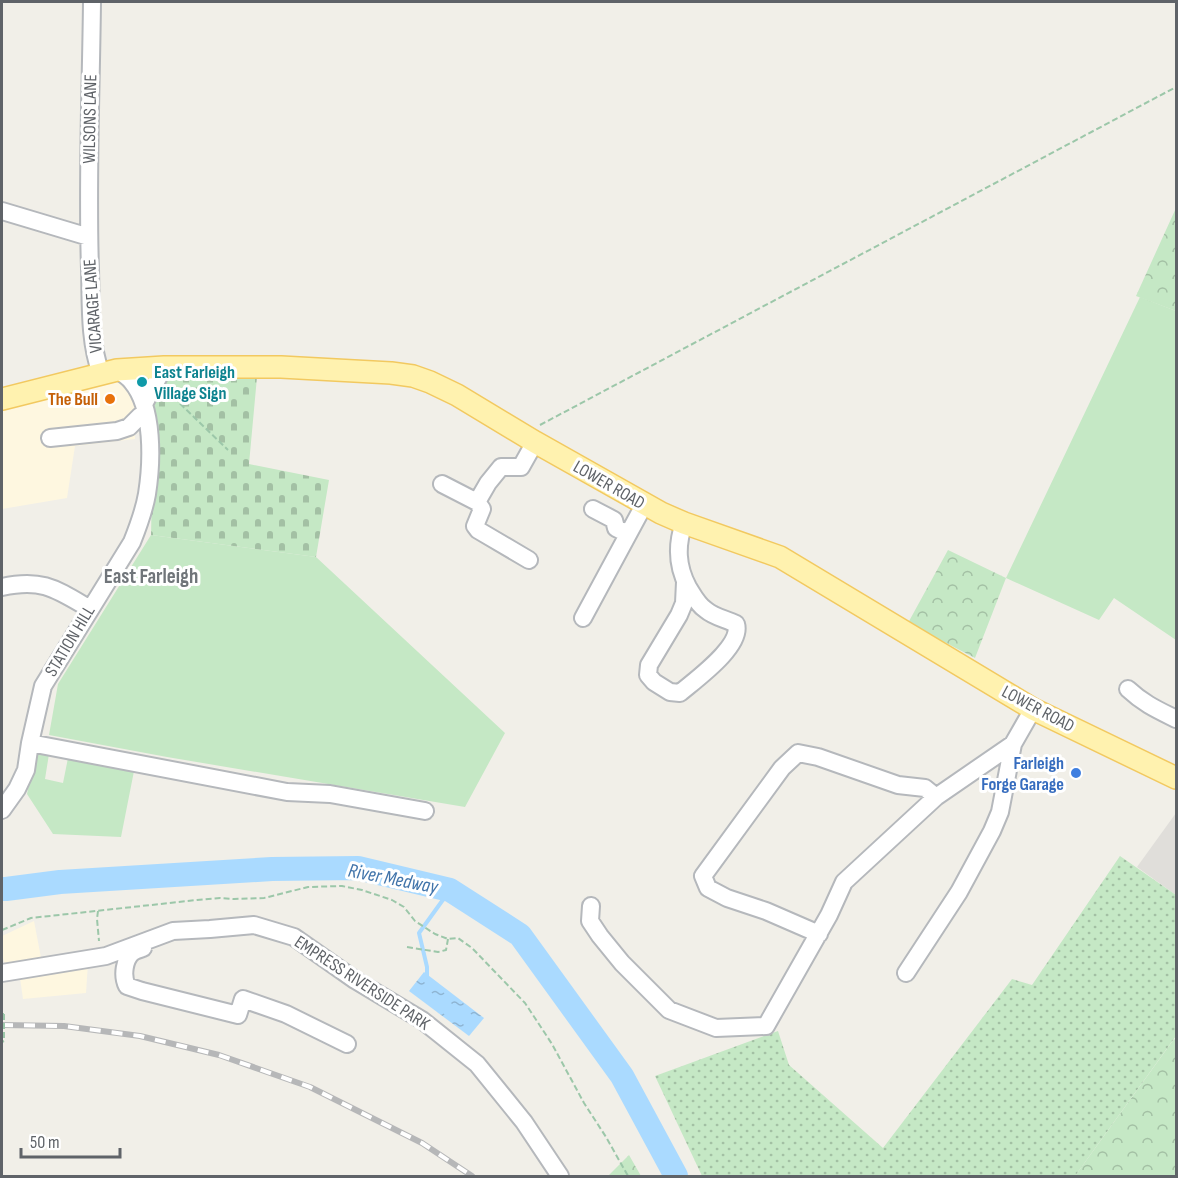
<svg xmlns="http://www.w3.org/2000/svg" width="1178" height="1178" viewBox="0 0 1178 1178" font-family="'Sofia Sans Condensed',sans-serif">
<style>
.commercial{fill:#fef7e0}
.industrial{fill:#e0deda}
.green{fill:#c5e8c5;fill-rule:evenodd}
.forest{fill:url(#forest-crowns)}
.cemetery{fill:url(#cemetery-stones)}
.park{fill:url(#park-dots)}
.water{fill:url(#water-ripples)}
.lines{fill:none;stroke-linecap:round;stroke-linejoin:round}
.stream{stroke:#aadaff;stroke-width:4}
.river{stroke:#aadaff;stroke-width:24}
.minor-casing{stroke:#b5b8bc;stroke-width:20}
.major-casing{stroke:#f2c960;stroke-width:24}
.path{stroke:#9cc7a9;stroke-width:2;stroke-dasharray:6 3;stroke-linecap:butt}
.minor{stroke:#fff;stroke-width:16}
.major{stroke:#fff2af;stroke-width:21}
.rail-casing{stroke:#b6b7b8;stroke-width:6}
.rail{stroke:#fff;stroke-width:4;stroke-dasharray:11;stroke-linecap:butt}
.path-bridge{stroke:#9cc7a9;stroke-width:2;stroke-dasharray:6 3;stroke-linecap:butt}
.culture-dot{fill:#0f9aa8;stroke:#fff;stroke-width:2}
.food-dot{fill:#e8710a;stroke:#fff;stroke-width:2}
.shop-dot{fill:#3f7fe0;stroke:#fff;stroke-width:2}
.labels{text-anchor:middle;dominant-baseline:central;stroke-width:6;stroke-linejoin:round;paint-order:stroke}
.street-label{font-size:18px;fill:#5f6368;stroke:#fff}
.culture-label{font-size:18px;font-weight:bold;fill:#0d838f;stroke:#fff;text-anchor:start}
.food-label{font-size:18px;font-weight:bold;fill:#c56008;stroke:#fff;text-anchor:end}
.shop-label{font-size:18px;font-weight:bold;fill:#366cbe;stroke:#fff;text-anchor:end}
.water-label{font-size:20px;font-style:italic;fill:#4174aa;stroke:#fff}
.quarter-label{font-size:21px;font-weight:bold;fill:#70757a;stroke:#fff}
</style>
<defs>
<pattern id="forest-crowns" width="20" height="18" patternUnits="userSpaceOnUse" patternTransform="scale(1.5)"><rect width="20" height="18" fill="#c5e8c5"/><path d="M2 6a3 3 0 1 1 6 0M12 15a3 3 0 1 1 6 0" fill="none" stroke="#a3c0a4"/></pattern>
<pattern id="cemetery-stones" width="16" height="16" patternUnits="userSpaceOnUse" patternTransform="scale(1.5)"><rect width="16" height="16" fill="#c5e8c5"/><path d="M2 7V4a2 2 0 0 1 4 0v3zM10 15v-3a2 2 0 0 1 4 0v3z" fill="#a3c0a4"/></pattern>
<pattern id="park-dots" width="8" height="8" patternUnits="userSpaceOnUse" patternTransform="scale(1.5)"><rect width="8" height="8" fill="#c5e8c5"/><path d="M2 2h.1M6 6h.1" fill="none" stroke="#a3c0a4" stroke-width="1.8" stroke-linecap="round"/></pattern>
<pattern id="water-ripples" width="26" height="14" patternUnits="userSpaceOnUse" patternTransform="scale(1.5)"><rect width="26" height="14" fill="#aadaff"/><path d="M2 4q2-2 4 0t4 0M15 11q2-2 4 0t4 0" fill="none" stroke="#8eb4d2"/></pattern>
</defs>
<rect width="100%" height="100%" fill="#f1efe8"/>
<!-- commercial -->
<path class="commercial" d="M122,378L135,407V439L75,446L67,498L2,509V411L95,380Z
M34,921L43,968L88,963L86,993L23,999L20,978L5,964L2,956V936Z"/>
<!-- industrial -->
<path class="industrial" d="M1176,813V895L1137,867Z"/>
<!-- green -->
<path class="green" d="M1140,297L1176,311V640L1114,598L1099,620L1006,578Z
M151,535L316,557L505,733L465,807L167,757L49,735L58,684Z
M36,749L135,766L121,837L53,834L27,794ZM49,754L68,758L63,783L45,779Z"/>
<!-- forest -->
<path class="forest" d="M1176,208V311L1136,296Z
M948,550L1006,578L975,658L908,623Z
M1174,1039L1176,1041V1176H1075Z
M629,1155L641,1176H608Z"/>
<!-- cemetery -->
<path class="cemetery" d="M175,377H257L249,464L329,480L316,557L151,535L154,391L166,384L165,381L166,379Z"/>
<!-- park -->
<path class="park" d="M1120,856L1176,895V1036L1075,1176H702L655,1076L778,1031L789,1065L883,1148L1012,979L1032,985Z"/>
<!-- water -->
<path class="water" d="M424,972L484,1018L469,1036L409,991Z"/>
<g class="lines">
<!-- stream -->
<path class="stream" d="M427,977V967L419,933L450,890"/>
<!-- river -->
<path class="river" d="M2,889H6L60,882L272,869L358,868L450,890L520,935L622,1076L676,1176"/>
<defs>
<path id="minor" d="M92,2C91,90 87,180 90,269C91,303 89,341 101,374
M2,211L89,237
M144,404L164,367
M50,438L117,431L129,427L140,416L146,414
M442,484L477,502L488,483L501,467H521L535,442
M477,502L482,509L475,526L478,530L529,560
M593,509L614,520L616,528L628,534
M684,523C676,546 677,566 688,587C693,595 698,605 706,610C714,617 726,619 736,624C743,646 695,680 680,693L670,692L654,682L648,675L649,665L679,615L684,603L685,582
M2,587C42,578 56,589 90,609
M583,618L644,505
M1128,689C1144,704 1158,710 1176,719
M30,743L287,792L330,794L425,811
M2,810L17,789L26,770L30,743L43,686L132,542C138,527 144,511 147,494C152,462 154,408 132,382C128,377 122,373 117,370
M591,906L590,921L600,936L622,963L669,1010L716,1028L766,1026L829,915L844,882L936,797L1013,744
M819,934L766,911L727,898L708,888L703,876L782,768L798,753L818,757L898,785L925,788L936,797
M143,948C140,949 136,950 133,952C124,959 122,976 127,986L142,991L238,1015L243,999L286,1014L347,1044
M2,973L106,956L173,931L210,929L254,925L294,937L355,980L422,1020L477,1064L524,1122L560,1176
M906,973L959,892L992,831L1000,812L1013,744L1033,709"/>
<path id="major" d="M2,399L117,370L164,367H281L391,373L413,376L430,382L457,395L535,442L661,513L684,523L780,557L1033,709L1176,778"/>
</defs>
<!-- minor casing -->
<use href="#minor" class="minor-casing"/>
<!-- major casing -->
<use href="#major" class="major-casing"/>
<!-- path -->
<path class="path" d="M167,391L228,450
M540,425L1176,87
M98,911L97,919L99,941
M2,930L31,918L197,900L220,898L234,899L264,898L308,887L342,886L362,890L392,900L404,907L415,921L435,934L448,939L458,938L472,948L525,1003L552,1044L584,1103L606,1137L628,1176
M407,947L438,952L446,950L448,939
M2,1014H4
M2,1042L4,1041"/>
<!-- minor -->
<use href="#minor" class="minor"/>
<!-- major -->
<use href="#major" class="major"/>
<defs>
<path id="rail" d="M2,1025L64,1026L140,1036L219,1055L310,1087L422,1143L472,1176"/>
</defs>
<!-- rail casing -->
<use href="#rail" class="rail-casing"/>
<!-- rail -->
<use href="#rail" class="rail"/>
<!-- path-bridge -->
<path class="path-bridge" d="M4,1014V1041"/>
</g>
<!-- markers -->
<circle class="culture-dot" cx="142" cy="382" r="6"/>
<circle class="food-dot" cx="110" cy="399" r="6"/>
<circle class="shop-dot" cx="1076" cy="773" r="6"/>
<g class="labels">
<!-- street labels -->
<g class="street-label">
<text transform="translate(90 119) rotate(-89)">WILSONS LANE</text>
<text transform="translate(93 306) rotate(-94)">VICARAGE LANE</text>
<text transform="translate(609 485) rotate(30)">LOWER ROAD</text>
<text transform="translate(70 641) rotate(-59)">STATION HILL</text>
<text transform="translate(1038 709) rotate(28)">LOWER ROAD</text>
<text transform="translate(362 983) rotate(33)">EMPRESS RIVERSIDE PARK</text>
</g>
<!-- culture labels -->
<g class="culture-label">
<text x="154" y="372">East Farleigh<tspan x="154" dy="21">Village Sign</tspan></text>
</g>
<!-- food labels -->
<g class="food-label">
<text x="98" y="399">The Bull</text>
</g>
<!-- shop labels -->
<g class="shop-label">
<text x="1064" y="763">Farleigh<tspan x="1064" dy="21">Forge Garage</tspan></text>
</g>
<!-- water labels -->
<g class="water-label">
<text transform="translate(393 879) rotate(11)">River Medway</text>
</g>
<!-- quarter labels -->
<g class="quarter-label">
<text x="151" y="576">East Farleigh</text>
</g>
</g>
<!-- border -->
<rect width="1178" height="1178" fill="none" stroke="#5f6368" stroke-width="6"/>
<!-- scale -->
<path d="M21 1148v9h99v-9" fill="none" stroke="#5f6368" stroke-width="3"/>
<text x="30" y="1148" font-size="18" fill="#5f6368" stroke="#ffffff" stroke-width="4.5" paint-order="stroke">50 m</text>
</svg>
